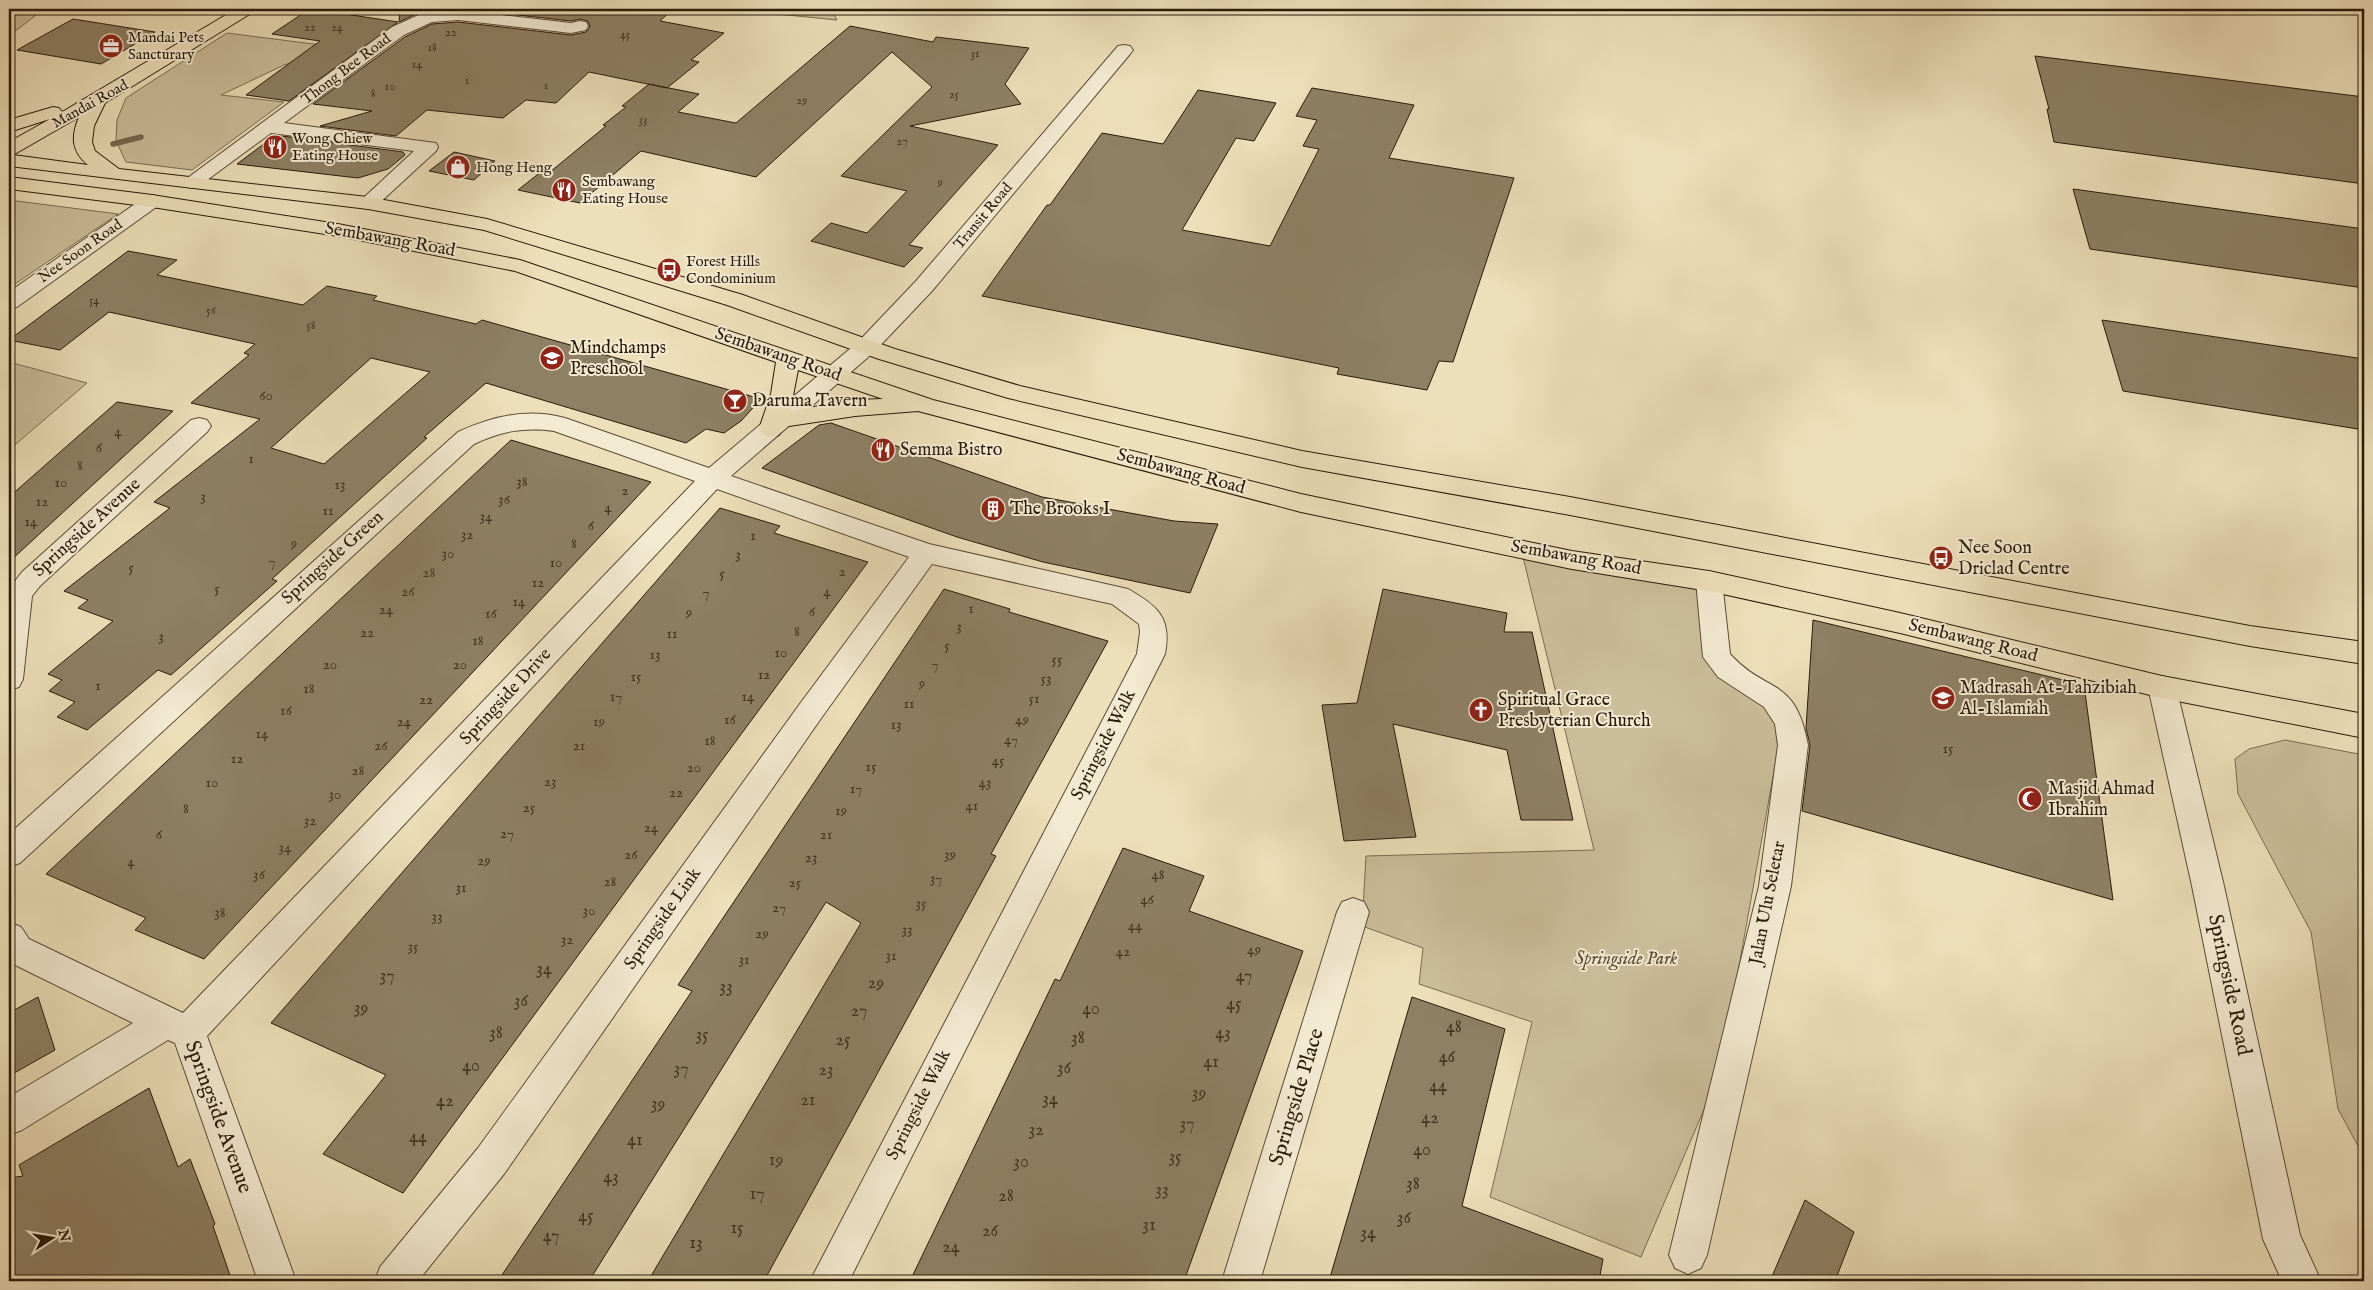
<svg xmlns="http://www.w3.org/2000/svg" width="2373" height="1290" viewBox="0 0 2373 1290" font-family="'IM FELL English',serif">
<style>
.green{fill:#ccbe9b;stroke:#7a6c52}
.lines{fill:none;stroke-linecap:round;stroke-linejoin:round}
.stream{stroke:#766850;stroke-width:5.5}
.building{fill:#8e8065;stroke:#281a0a;fill-rule:evenodd}
.minor-casing{stroke:#594b36;stroke-width:2}
.major-casing{stroke:#281a0a;stroke-width:2}
.minor{fill:#f3ead2;fill-rule:evenodd}
.major{fill:#eddfb9;fill-rule:evenodd}
.labels{text-anchor:middle;dominant-baseline:central;stroke-width:4;stroke-linejoin:round;paint-order:stroke}
.far-number-label{font-size:12px;fill:#423421}
.far-poi-label{font-size:15px;fill:#281a0a;stroke:#f3ead2;text-anchor:start}
.far-street-label{font-size:15px;fill:#281a0a;stroke:#f3ead2}
.number-label{font-size:15px;fill:#423421}
.street-label{font-size:18px;fill:#281a0a;stroke:#f3ead2}
.poi-label{font-size:18px;fill:#281a0a;stroke:#f3ead2;text-anchor:start}
.park-label{font-size:18px;font-style:italic;fill:#594b36;stroke:#f3ead2}
.near-number-label{font-size:18px;fill:#423421}
.near-street-label{font-size:21px;fill:#281a0a;stroke:#f3ead2}
</style>
<rect width="100%" height="100%" fill="#eddfb9"/>
<filter id="stains"><feTurbulence type="fractalNoise" baseFrequency=".004" numOctaves="4"/><feColorMatrix values="0 0 0 0 .2 0 0 0 0 .09 0 0 0 0 .02 0 0 0 .5 -.17"/></filter>
<radialGradient id="worn" r=".72"><stop offset=".6" stop-color="#630" stop-opacity="0"/><stop offset="1" stop-color="#630" stop-opacity=".3"/></radialGradient>
<!-- green -->
<path class="green" d="M9,9H44L9,36Z
M727,9H831L837,20Z
M227,33L337,47L284,65L221,95L284,102L192,170L126,162L116,141L117,120L126,98Z
M9,200L118,214L9,288Z
M9,362L87,383L9,450Z
M1523,557L1709,581L1708,663L1785,710L1720,1072L1641,1257L1490,1197L1532,1022L1419,984L1423,948L1362,926L1366,856L1594,850Z
M2285,740L2364,755V1157L2338,1109L2311,932L2238,794L2235,759L2249,749Z"/>
<g class="lines">
<!-- stream -->
<path class="stream" d="M113,144L141,137"/>
</g>
<!-- building -->
<path class="building" d="M400,9H451L422,11L399,22Z
M464,9H673L660,21L724,33L691,60L699,62L667,88L589,72L556,103L526,100L503,118L427,110L396,136L320,126L372,111L313,104L405,37L432,24L458,22L571,35L586,32L590,27L588,21L580,19L571,21Z
M318,10L398,22L289,101L246,95L320,41L272,34L305,12L313,13Z
M73,19L155,32L101,64L17,50Z
M850,26L933,42L936,37L1029,48L1005,84L1021,104L910,126L998,145L909,245L923,248L904,267L811,241L831,223L867,233L907,191L841,176L932,87L892,52L756,177L641,151L580,203L518,190L542,171L550,172L606,126L603,125L626,107L622,106L649,84L699,94L678,112L736,123Z
M2035,56L2364,97V184L2054,142L2047,109H2049Z
M1312,88L1414,105L1389,158L1514,178L1453,362L1439,361L1427,390L1337,374L1339,368L982,296L1047,205H1050L1102,133L1163,144L1198,90L1276,103L1254,141L1236,138L1182,230L1270,246L1319,149L1303,146L1317,120L1296,116Z
M282,136L403,152L405,155L388,169L358,178L237,164L269,140Z
M454,152L495,161L474,180L429,171Z
M2073,189L2364,229V288L2090,249Z
M128,251L177,260L157,275L303,305L327,286L377,296L373,300L476,324L482,320L761,399L741,421L724,433L706,429L686,443L486,383L424,437L427,438L272,579L277,581L171,675L158,670L87,730L57,717L75,702L49,691L62,680L48,674L113,621L78,608L88,600L64,591L170,508L154,502L260,419L191,403L249,355L244,353L255,344L109,312L60,350L9,340ZM371,358L430,372L324,464L271,448Z
M2102,320L2364,359V430L2123,391Z
M117,402L173,411L9,562V497Z
M831,423L1042,497L1174,521L1218,524L1190,593L1043,562L957,537L762,468L819,425Z
M511,440L651,482L204,959L135,930L146,918L46,874Z
M720,508L780,526L774,533L868,562L403,1193L323,1154L386,1075L271,1023Z
M944,589L1010,609L1009,612L1108,641L991,854L996,856L764,1281H648L861,923L826,902L589,1281H498L692,991L678,985Z
M1383,589L1507,613L1504,632H1532L1573,820H1521L1507,750L1393,724L1416,837L1344,841L1322,705L1357,703Z
M1813,620L2084,685L2113,900L1802,811L1810,745L1806,728Z
M1123,848L1204,876L1189,911L1303,951L1184,1281H910L1055,979L1060,981Z
M38,997L55,1050L9,1076V1013Z
M1412,997L1505,1029L1462,1206L1603,1259L1599,1281H1329Z
M149,1088L178,1167L190,1159L215,1224L213,1226L232,1281H9V1178L23,1176L19,1165Z
M1805,1200L1854,1232L1835,1281H1770Z"/>
<g class="lines">
<defs>
<path id="minor" d="M458,10L571,23L580,21L586,22L588,26L586,30L571,33L458,20L432,22L404,35L284,123L436,143L438,147L436,151L375,207L368,209L361,207L358,203L414,151L271,133L199,186L192,188L185,186L182,182L392,27L423,13Z
M1124,45L1130,46L1133,50L1130,54L932,291L874,352L731,476L929,544L1128,589C1158,606 1172,618 1165,654L849,1281H810L1137,654L1140,632L1139,624L1112,604L932,564L822,717L504,1174L418,1281H375L380,1267L478,1148L802,701L909,557L717,489L207,1036L296,1281H258L175,1043L168,1040L22,1130L9,1135V1097L133,1023L9,962V922L21,927L29,939L183,1013L695,481L554,431C524,427 501,431 474,444L20,863L9,867V834L458,432C493,416 527,408 565,418L709,468L858,342L916,281L1118,46Z
M152,195L159,197L162,201L159,205L17,307L9,308V292L145,197Z
M199,418L207,420L211,426L207,432L40,586L32,596L23,679L19,687L9,690V589L22,572L191,420Z
M1709,571L1718,574L1722,581L1730,654C1767,695 1795,675 1808,745L1791,886L1707,1255L1701,1268L1688,1274L1675,1268L1669,1255L1759,886L1778,745L1775,724L1764,707L1718,677L1703,657L1696,581L1700,574Z
M2162,676L2172,679L2176,687L2224,886L2300,1235L2321,1281H2282L2263,1239L2192,886L2148,687L2152,679Z
M1353,898L1364,902L1369,912L1260,1281H1222L1337,912L1342,902Z"/>
<path id="major" d="M236,9H255L253,12L105,103L94,126L92,142L95,151L119,169L368,197L487,219L743,295L895,349L1020,386L1302,451L1570,497L2250,626L2364,642V664L2250,646L1570,515L1302,467L1008,398L879,359L727,305L484,230L368,209L9,166V142L50,119L9,132V120L53,107L59,108L62,112ZM79,117C71,136 71,151 88,165L13,155Z
M9,177L152,195L338,224L520,260L933,400L1301,494L1572,551L1709,571L1900,613L2162,676L2364,714V738L2162,698L1900,633L1709,591L1572,569L1301,512L918,411L855,416L783,427L779,435L771,437L763,435L759,429L771,394L776,362L515,271L338,236L152,207L9,189ZM798,370L883,399L855,400L790,411Z"/>
</defs>
<!-- minor casing -->
<use href="#minor" class="minor-casing"/>
<!-- major casing -->
<use href="#major" class="major-casing"/>
<!-- minor -->
<use href="#minor" class="minor"/>
<!-- major -->
<use href="#major" class="major"/>
</g>
<!-- icons -->
<defs>
<symbol id="office-disc" viewBox="-11 -11 22 22"><circle r="9.5" fill="#8f2418" stroke="#f3ead2"/><path d="M-6-3h4V-5.5h4V-3h4V5H-6ZM-1-4.5V-3h2v-1.5ZM-6 0V1H6V0Z" fill="#fff"/></symbol>
<symbol id="restaurant-disc" viewBox="-11 -11 22 22"><circle r="9.5" fill="#8f2418" stroke="#f3ead2"/><path d="M-5-6h1v4h1v-4h1v4h1v-4h1v5L-1.5 .5V6h-2V.5L-5-1ZM5-6V6H3V1.5H1.5Q1.5-4 5-6Z" fill="#fff"/></symbol>
<symbol id="shop-disc" viewBox="-11 -11 22 22"><circle r="9.5" fill="#8f2418" stroke="#f3ead2"/><path d="M-5-2.5h2.3a2.7 3.5 0 0 1 5.4 0H5L5.5 6h-11ZM-1.5-2.5h3a1.5 2.3 0 0 0-3 0Z" fill="#fff"/></symbol>
<symbol id="bus-disc" viewBox="-11 -11 22 22"><circle r="9.5" fill="#8f2418" stroke="#f3ead2"/><path d="M-5-6H5V4H4V6H2V4H-2V6H-4V4H-5ZM-3.5-4V0h7V-4ZM-3.5 1.2v1.5H-2V1.2ZM2 1.2v1.5H3.5V1.2Z" fill="#fff"/></symbol>
<symbol id="school-disc" viewBox="-11 -11 22 22"><circle r="9.5" fill="#8f2418" stroke="#f3ead2"/><path d="M0-5L7-2L0 1L-7-2ZM-4 1L0 2.5L4 1V4Q0 6-4 4Z" fill="#fff"/></symbol>
<symbol id="bar-disc" viewBox="-11 -11 22 22"><circle r="9.5" fill="#8f2418" stroke="#f3ead2"/><path d="M-6-5H6L.8 .8V4.5H3.5V6h-7V4.5H-.8V.8Z" fill="#fff"/></symbol>
<symbol id="building-disc" viewBox="-11 -11 22 22"><circle r="9.5" fill="#8f2418" stroke="#f3ead2"/><path d="M-4-6H4V6H1V3H-1V6H-4ZM-2.5-4.3h1.7v1.8h-1.7ZM.8-4.3h1.7v1.8H.8ZM-2.5-1h1.7V.8h-1.7ZM.8-1h1.7V.8H.8Z" fill="#fff"/></symbol>
<symbol id="church-disc" viewBox="-11 -11 22 22"><circle r="9.5" fill="#8f2418" stroke="#f3ead2"/><path d="M-1.2-6h2.4v3.5h3.3v2.4h-3.3V6h-2.4V-.1h-3.3v-2.4h3.3Z" fill="#fff"/></symbol>
<symbol id="mosque-disc" viewBox="-11 -11 22 22"><circle r="9.5" fill="#8f2418" stroke="#f3ead2"/><path d="M3.5-4.9A6 6 0 1 0 3.5 4.9A5 5 0 1 1 3.5-4.9Z" fill="#fff"/></symbol>
</defs>
<g fill-rule="evenodd">
<use href="#office-disc" x="97" y="32" width="28" height="28"/>
<use href="#restaurant-disc" x="261" y="133" width="28" height="28"/>
<use href="#shop-disc" x="444" y="153" width="28" height="28"/>
<use href="#restaurant-disc" x="550" y="176" width="28" height="28"/>
<use href="#bus-disc" x="655" y="256" width="28" height="28"/>
<use href="#school-disc" x="538" y="344" width="28" height="28"/>
<use href="#bar-disc" x="721" y="387" width="28" height="28"/>
<use href="#restaurant-disc" x="869" y="436" width="28" height="28"/>
<use href="#building-disc" x="979" y="495" width="28" height="28"/>
<use href="#bus-disc" x="1927" y="544" width="28" height="28"/>
<use href="#school-disc" x="1929" y="684" width="28" height="28"/>
<use href="#church-disc" x="1467" y="696" width="28" height="28"/>
<use href="#mosque-disc" x="2016" y="785" width="28" height="28"/>
</g>
<g class="labels">
<!-- far-number labels -->
<g class="far-number-label">
<text x="310" y="27">22</text>
<text x="337" y="27">24</text>
<text x="451" y="32">22</text>
<text x="625" y="34">45</text>
<text x="432" y="47">18</text>
<text x="975" y="53">31</text>
<text x="417" y="64">14</text>
<text x="467" y="80">1</text>
<text x="546" y="85">1</text>
<text x="390" y="86">10</text>
<text x="373" y="93">8</text>
<text x="954" y="94">25</text>
<text x="802" y="100">29</text>
<text x="643" y="119">33</text>
<text x="902" y="141">27</text>
<text x="940" y="182">9</text>
<text x="94" y="300">54</text>
<text x="211" y="310">56</text>
<text x="311" y="325">58</text>
</g>
<!-- far-poi labels -->
<g class="far-poi-label">
<text x="128" y="37">Mandai Pets<tspan x="128" dy="17">Sancturary</tspan></text>
<text x="292" y="138">Wong Chiew<tspan x="292" dy="17">Eating House</tspan></text>
<text x="476" y="167">Hong Heng</text>
<text x="582" y="181">Sembawang<tspan x="582" dy="17">Eating House</tspan></text>
<text x="686" y="261">Forest Hills<tspan x="686" dy="17">Condominium</tspan></text>
</g>
<!-- far-street labels -->
<g class="far-street-label">
<text transform="translate(346 69) rotate(-37)">Thong Bee Road</text>
<text transform="translate(90 104) rotate(-29)">Mandai Road</text>
<text transform="translate(983 216) rotate(-50)">Transit Road</text>
<text transform="translate(80 251) rotate(-35)">Nee Soon Road</text>
</g>
<!-- number labels -->
<g class="number-label">
<text x="266" y="395">60</text>
<text x="118" y="431">4</text>
<text x="99" y="447">6</text>
<text x="251" y="458">1</text>
<text x="80" y="465">8</text>
<text x="522" y="481">38</text>
<text x="61" y="482">10</text>
<text x="340" y="484">13</text>
<text x="625" y="490">2</text>
<text x="203" y="496">3</text>
<text x="504" y="499">36</text>
<text x="42" y="501">12</text>
<text x="608" y="507">4</text>
<text x="328" y="510">11</text>
<text x="486" y="516">34</text>
<text x="31" y="521">14</text>
<text x="591" y="525">6</text>
<text x="467" y="534">32</text>
<text x="753" y="535">1</text>
<text x="294" y="543">9</text>
<text x="574" y="543">8</text>
<text x="448" y="553">30</text>
<text x="738" y="554">3</text>
<text x="272" y="561">7</text>
<text x="556" y="562">10</text>
<text x="131" y="567">5</text>
<text x="842" y="571">2</text>
<text x="429" y="572">28</text>
<text x="722" y="573">5</text>
<text x="538" y="582">12</text>
<text x="217" y="588">5</text>
<text x="408" y="591">26</text>
<text x="827" y="591">4</text>
<text x="706" y="592">7</text>
<text x="519" y="601">14</text>
<text x="971" y="608">1</text>
<text x="386" y="609">24</text>
<text x="812" y="611">6</text>
<text x="689" y="612">9</text>
<text x="491" y="613">16</text>
<text x="959" y="626">3</text>
<text x="797" y="631">8</text>
<text x="367" y="632">22</text>
<text x="672" y="633">11</text>
<text x="161" y="636">3</text>
<text x="478" y="640">18</text>
<text x="947" y="645">5</text>
<text x="781" y="652">10</text>
<text x="655" y="654">13</text>
<text x="1057" y="659">55</text>
<text x="330" y="664">20</text>
<text x="460" y="664">20</text>
<text x="935" y="664">7</text>
<text x="764" y="674">12</text>
<text x="636" y="676">15</text>
<text x="1046" y="678">53</text>
<text x="922" y="683">9</text>
<text x="98" y="685">1</text>
<text x="309" y="688">18</text>
<text x="616" y="696">17</text>
<text x="748" y="696">14</text>
<text x="1034" y="698">51</text>
<text x="426" y="699">22</text>
<text x="909" y="703">11</text>
<text x="286" y="710">16</text>
<text x="730" y="719">16</text>
<text x="1022" y="719">49</text>
<text x="404" y="721">24</text>
<text x="599" y="721">19</text>
<text x="896" y="724">13</text>
<text x="262" y="733">14</text>
<text x="1011" y="739">47</text>
<text x="710" y="740">18</text>
<text x="381" y="745">26</text>
<text x="579" y="745">21</text>
<text x="1948" y="748">15</text>
<text x="237" y="758">12</text>
<text x="998" y="760">45</text>
<text x="871" y="766">15</text>
<text x="694" y="767">20</text>
<text x="358" y="770">28</text>
<text x="550" y="781">23</text>
<text x="212" y="782">10</text>
<text x="985" y="782">43</text>
<text x="856" y="788">17</text>
<text x="676" y="792">22</text>
<text x="335" y="794">30</text>
<text x="972" y="805">41</text>
<text x="529" y="807">25</text>
<text x="186" y="808">8</text>
<text x="841" y="810">19</text>
<text x="310" y="820">32</text>
<text x="651" y="827">24</text>
<text x="507" y="833">27</text>
<text x="159" y="834">6</text>
<text x="826" y="834">21</text>
<text x="285" y="847">34</text>
<text x="631" y="854">26</text>
<text x="950" y="854">39</text>
<text x="811" y="857">23</text>
<text x="484" y="860">29</text>
<text x="131" y="861">4</text>
<text x="259" y="874">36</text>
<text x="1158" y="874">48</text>
<text x="936" y="878">37</text>
<text x="610" y="881">28</text>
<text x="795" y="882">25</text>
<text x="461" y="887">31</text>
<text x="1147" y="899">46</text>
<text x="921" y="903">35</text>
<text x="779" y="907">27</text>
<text x="589" y="910">30</text>
<text x="220" y="912">38</text>
<text x="437" y="916">33</text>
<text x="1135" y="925">44</text>
<text x="907" y="929">33</text>
<text x="762" y="933">29</text>
<text x="567" y="939">32</text>
<text x="413" y="946">35</text>
<text x="1254" y="949">49</text>
<text x="1123" y="951">42</text>
<text x="891" y="955">31</text>
<text x="744" y="959">31</text>
</g>
<!-- street labels -->
<g class="street-label">
<text transform="translate(390 240) rotate(10)">Sembawang Road</text>
<text transform="translate(778 355) rotate(19)">Sembawang Road</text>
<text transform="translate(1181 472) rotate(15)">Sembawang Road</text>
<text transform="translate(87 528) rotate(-42)">Springside Avenue</text>
<text transform="translate(333 558) rotate(-42)">Springside Green</text>
<text transform="translate(1576 558) rotate(10)">Sembawang Road</text>
<text transform="translate(1973 641) rotate(14)">Sembawang Road</text>
<text transform="translate(506 697) rotate(-47)">Springside Drive</text>
<text transform="translate(1104 745) rotate(-63)">Springside Walk</text>
<text transform="translate(1768 903) rotate(-79)">Jalan Ulu Seletar</text>
<text transform="translate(663 919) rotate(-55)">Springside Link</text>
<text transform="translate(919 1105) rotate(-63)">Springside Walk</text>
</g>
<!-- poi labels -->
<g class="poi-label">
<text x="570" y="348">Mindchamps<tspan x="570" dy="21">Preschool</tspan></text>
<text x="752" y="401">Daruma Tavern</text>
<text x="900" y="450">Semma Bistro</text>
<text x="1010" y="509">The Brooks I</text>
<text x="1958" y="548">Nee Soon<tspan x="1958" dy="21">Driclad Centre</tspan></text>
<text x="1960" y="688">Madrasah At-Tahzibiah<tspan x="1960" dy="21">Al-Islamiah</tspan></text>
<text x="1498" y="700">Spiritual Grace<tspan x="1498" dy="21">Presbyterian Church</tspan></text>
<text x="2048" y="789">Masjid Ahmad<tspan x="2048" dy="21">Ibrahim</tspan></text>
</g>
<!-- park labels -->
<g class="park-label">
<text x="1626" y="959">Springside Park</text>
</g>
<!-- near-number labels -->
<g class="near-number-label">
<text x="544" y="969">34</text>
<text x="387" y="976">37</text>
<text x="1244" y="976">47</text>
<text x="876" y="983">29</text>
<text x="726" y="987">33</text>
<text x="521" y="1001">36</text>
<text x="1234" y="1004">45</text>
<text x="361" y="1008">39</text>
<text x="1091" y="1009">40</text>
<text x="859" y="1011">27</text>
<text x="1454" y="1027">48</text>
<text x="496" y="1033">38</text>
<text x="1223" y="1033">43</text>
<text x="702" y="1035">35</text>
<text x="1078" y="1038">38</text>
<text x="843" y="1040">25</text>
<text x="1447" y="1057">46</text>
<text x="1211" y="1062">41</text>
<text x="471" y="1066">40</text>
<text x="1064" y="1068">36</text>
<text x="681" y="1069">37</text>
<text x="826" y="1070">23</text>
<text x="1438" y="1086">44</text>
<text x="1199" y="1093">39</text>
<text x="1050" y="1099">34</text>
<text x="808" y="1100">21</text>
<text x="445" y="1101">42</text>
<text x="658" y="1104">39</text>
<text x="1430" y="1118">42</text>
<text x="1187" y="1124">37</text>
<text x="1036" y="1130">32</text>
<text x="418" y="1137">44</text>
<text x="635" y="1140">41</text>
<text x="1422" y="1150">40</text>
<text x="1175" y="1157">35</text>
<text x="776" y="1160">19</text>
<text x="1021" y="1162">30</text>
<text x="611" y="1177">43</text>
<text x="1413" y="1184">38</text>
<text x="1162" y="1190">33</text>
<text x="757" y="1194">17</text>
<text x="1006" y="1196">28</text>
<text x="586" y="1216">45</text>
<text x="1404" y="1218">36</text>
<text x="1149" y="1225">31</text>
<text x="737" y="1228">15</text>
<text x="990" y="1231">26</text>
<text x="1368" y="1233">34</text>
<text x="551" y="1236">47</text>
<text x="696" y="1243">13</text>
<text x="951" y="1247">24</text>
</g>
<!-- near-street labels -->
<g class="near-street-label">
<text transform="translate(2229 985) rotate(78)">Springside Road</text>
<text transform="translate(1297 1097) rotate(-73)">Springside Place</text>
<text transform="translate(218 1117) rotate(70)">Springside Avenue</text>
</g>
</g>
<!-- margin -->
<rect width="2373" height="1290" fill="none" stroke="#eddfb9" stroke-width="30"/>
<rect x="10" y="10" width="2353" height="1270" fill="none" stroke="#281a0a" stroke-width="2.5"/>
<rect x="15" y="15" width="2343" height="1260" fill="none" stroke="#281a0a"/>
<!-- north arrow -->
<g transform="translate(52 1238) rotate(78)" stroke="#f3ead2" stroke-width="4" paint-order="stroke">
<path d="M0-4L9 19L0 12L-9 19Z" fill="#281a0a"/>
<text y="-8" font-size="14" font-weight="bold" text-anchor="middle" fill="#281a0a">N</text>
</g>
<rect width="100%" height="100%" filter="url(#stains)"/>
<rect width="100%" height="100%" fill="url(#worn)"/>
</svg>
